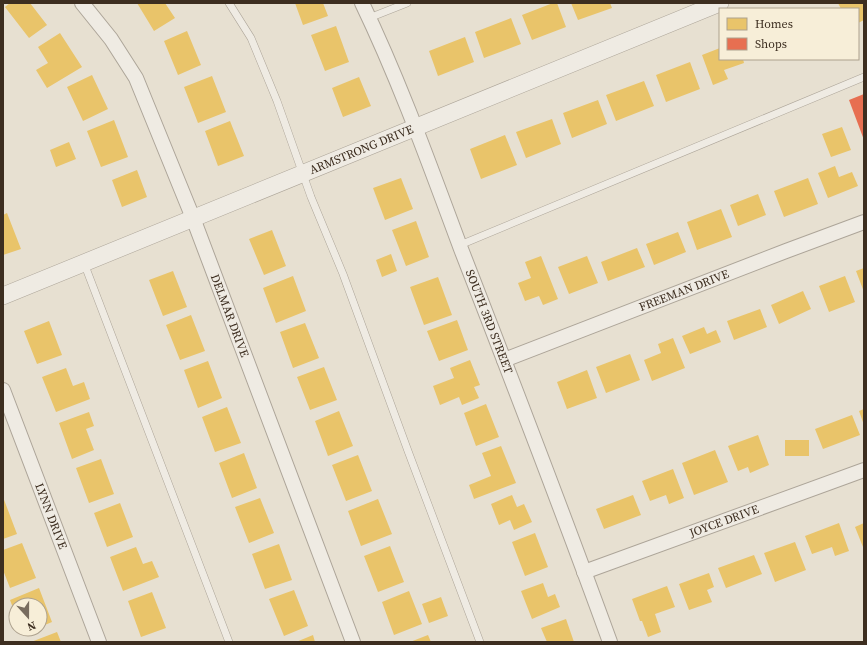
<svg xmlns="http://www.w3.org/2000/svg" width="867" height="645" viewBox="0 0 867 645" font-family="'Source Serif 4',serif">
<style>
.homes{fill:#e9c46a}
.shops{fill:#e76f51}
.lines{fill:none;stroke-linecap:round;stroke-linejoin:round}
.service-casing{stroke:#ada599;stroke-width:8}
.minor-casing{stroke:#ada599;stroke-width:16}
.tertiary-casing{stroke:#ada599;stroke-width:18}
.service{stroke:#efebe3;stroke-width:7}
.minor{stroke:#efebe3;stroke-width:14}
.tertiary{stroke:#efebe3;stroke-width:17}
.labels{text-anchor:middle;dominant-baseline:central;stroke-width:4;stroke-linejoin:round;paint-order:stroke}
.street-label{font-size:12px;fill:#3d2e20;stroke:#f7eed8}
</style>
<rect width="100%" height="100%" fill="#e7e0d1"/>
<!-- homes -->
<path class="homes" d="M10,3H30L47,25L29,38L5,7Z
M137,3H165L175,18L154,31Z
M295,3H323L328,16L303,25Z
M553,3H557L566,27L532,40L522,15Z
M571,3H610L612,8L578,20Z
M838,3H864V20L858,23V9H841Z
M511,18L521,44L484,58L475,32Z
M336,26L349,62L325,71L311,35Z
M187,31L201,65L178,75L164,41Z
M60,33L82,67L47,88L36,70L48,63L38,47Z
M465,37L474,62L438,76L429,51Z
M720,48V59H743L744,63L724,70L728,79L713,85L702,55Z
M690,62L700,89L666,102L656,75Z
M92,75L108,109L83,121L67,87Z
M212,76L226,112L198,123L184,87Z
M359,77L371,106L343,117L332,88Z
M644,81L654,106L616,121L606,95Z
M598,100L607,124L572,138L563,113Z
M552,119L561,144L526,158L516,132Z
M114,120L128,157L101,167L87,131Z
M230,121L244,156L218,166L205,131Z
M842,127L851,150L831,157L822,134Z
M505,135L517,165L481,179L470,149Z
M69,142L76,159L56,167L50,150Z
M835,166L839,177L852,172L858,186L828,198L818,173Z
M137,170L147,197L122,207L112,180Z
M401,178L413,209L385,220L373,188Z
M808,178L818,204L784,217L774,191Z
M758,194L766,215L738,226L730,205Z
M721,209L732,237L697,250L687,222Z
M7,213L21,249L3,255V215Z
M416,221L429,257L406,266L392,230Z
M272,230L286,266L264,275L249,239Z
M678,232L686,252L654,265L646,244Z
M637,248L645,267L608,281L601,262Z
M391,254L397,271L382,277L376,260Z
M541,256L558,299L543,305L539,296L525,301L518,283L531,278L525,262Z
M587,256L598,283L569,294L558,267Z
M864,268V292L856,271Z
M173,271L187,307L163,316L149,280Z
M293,276L306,311L276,323L263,288Z
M845,276L855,302L829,312L819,286Z
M438,277L452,315L424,325L410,287Z
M803,291L811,309L779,324L771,305Z
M760,309L767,327L734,340L727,321Z
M191,315L205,351L180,360L166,325Z
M457,320L468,350L439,361L427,331Z
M49,321L62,355L37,364L24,331Z
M305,323L319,358L293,368L280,332Z
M704,327L707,334L716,330L721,342L690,354L682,336Z
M673,338L685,368L652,381L644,360L661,353L658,344Z
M630,354L640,380L606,393L596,367Z
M470,360L480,385L474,387L479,398L462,405L459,397L440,405L433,386L454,378L450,368Z
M208,361L222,398L198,408L184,370Z
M324,367L337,400L310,410L297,377Z
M66,368L73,386L84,382L90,399L56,412L42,377Z
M587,370L597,398L567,409L557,382Z
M486,404L499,437L476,446L464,413Z
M227,407L241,443L215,452L202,417Z
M864,409V425L859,411Z
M339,411L353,446L328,456L315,421Z
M89,412L94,426L86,429L94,450L72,459L59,423Z
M852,415L860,435L823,449L815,429Z
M758,435L769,465L750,473L748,467L738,471L728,446Z
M785,440H809V456H785Z
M501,446L516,483L474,499L469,485L491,476L482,453Z
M715,450L728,482L694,495L682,463Z
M244,453L257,488L232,498L219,463Z
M358,455L372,491L346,501L332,465Z
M101,459L114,494L89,503L76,468Z
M673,469L684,498L669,504L666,495L650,501L642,481Z
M512,495L517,507L524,504L532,522L514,530L510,520L499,525L491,504Z
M633,495L641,515L604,529L596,509Z
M3,497L17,534L3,539Z
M260,498L274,533L249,543L235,507Z
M378,499L392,534L361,546L348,511Z
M120,503L133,537L107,547L94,513Z
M839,523L849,551L835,556L832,547L812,554L805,536Z
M864,523V547H863L855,527Z
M535,533L548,567L525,576L512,542Z
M795,542L806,570L775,582L764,553Z
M22,543L36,578L10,588L3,570V550Z
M279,544L292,580L265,589L252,554Z
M390,546L404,582L378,592L364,556Z
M136,547L143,564L152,561L159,577L123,591L110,557Z
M754,555L762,574L726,588L718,568Z
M709,573L714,587L707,590L712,602L689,610L679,584Z
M543,583L548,597L555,594L560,607L532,619L521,591Z
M667,586L675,607L655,614L661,632L648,637L642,621H640L632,599Z
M39,588L52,622L40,627V605H16V616L10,600Z
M294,590L308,626L284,636L269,599Z
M409,591L422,624L394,635L382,602Z
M152,592L166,628L141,637L128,601Z
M441,597L448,616L429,623L422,604Z
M566,619L574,642H547L541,628Z
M57,632L61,642H31Z
M313,635L315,642H296Z
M428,635L431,642H410Z"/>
<!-- shops -->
<path class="shops" d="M864,94V140L849,100Z"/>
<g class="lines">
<defs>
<path id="service" d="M229,3L251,38L277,101L311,197L343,274L408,451L480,642
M369,18L407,3
M460,245L864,77
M84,263L229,642"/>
<g id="minor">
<path id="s1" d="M82,3L111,39L136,78L193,218L353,642"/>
<path id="s2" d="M362,3C400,82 430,166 461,249C512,380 562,510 610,642"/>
<path id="s3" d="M504,360L786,251L864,222"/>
<path id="s4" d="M3,390L99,642"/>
<path id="s5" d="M584,572L864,470"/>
</g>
<g id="tertiary">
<path id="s6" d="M3,296L720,3"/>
</g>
</defs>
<!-- service casing -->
<use href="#service" class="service-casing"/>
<!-- minor casing -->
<use href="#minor" class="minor-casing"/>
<!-- tertiary casing -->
<use href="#tertiary" class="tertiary-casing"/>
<!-- service -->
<use href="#service" class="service"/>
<!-- minor -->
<use href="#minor" class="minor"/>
<!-- tertiary -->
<use href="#tertiary" class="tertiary"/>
</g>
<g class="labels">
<!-- street labels -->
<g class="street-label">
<text stroke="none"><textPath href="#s6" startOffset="387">ARMSTRONG DRIVE</textPath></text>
<text stroke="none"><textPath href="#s3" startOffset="193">FREEMAN DRIVE</textPath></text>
<text stroke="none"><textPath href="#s1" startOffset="348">DELMAR DRIVE</textPath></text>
<text stroke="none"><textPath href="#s2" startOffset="343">SOUTH 3RD STREET</textPath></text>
<text stroke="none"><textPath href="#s4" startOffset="135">LYNN DRIVE</textPath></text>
<text stroke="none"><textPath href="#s5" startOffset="149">JOYCE DRIVE</textPath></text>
</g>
</g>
<!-- border -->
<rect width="867" height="645" fill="none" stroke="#3d2e20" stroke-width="8"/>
<!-- legend -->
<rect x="719" y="8" width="140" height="52" fill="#f7eed8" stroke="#ada18e"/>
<rect x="727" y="18" width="20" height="12" fill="#e9c46a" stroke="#ada18e"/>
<text x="755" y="28" font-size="12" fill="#3d2e20">Homes</text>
<rect x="727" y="38" width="20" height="12" fill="#e76f51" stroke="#ada18e"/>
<text x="755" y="48" font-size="12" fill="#3d2e20">Shops</text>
<!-- north arrow -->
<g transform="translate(28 617) rotate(159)"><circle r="19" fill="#f7eed8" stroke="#ada18e"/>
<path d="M0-3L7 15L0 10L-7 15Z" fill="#786c5e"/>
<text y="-6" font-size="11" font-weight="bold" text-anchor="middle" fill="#3d2e20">N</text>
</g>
</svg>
